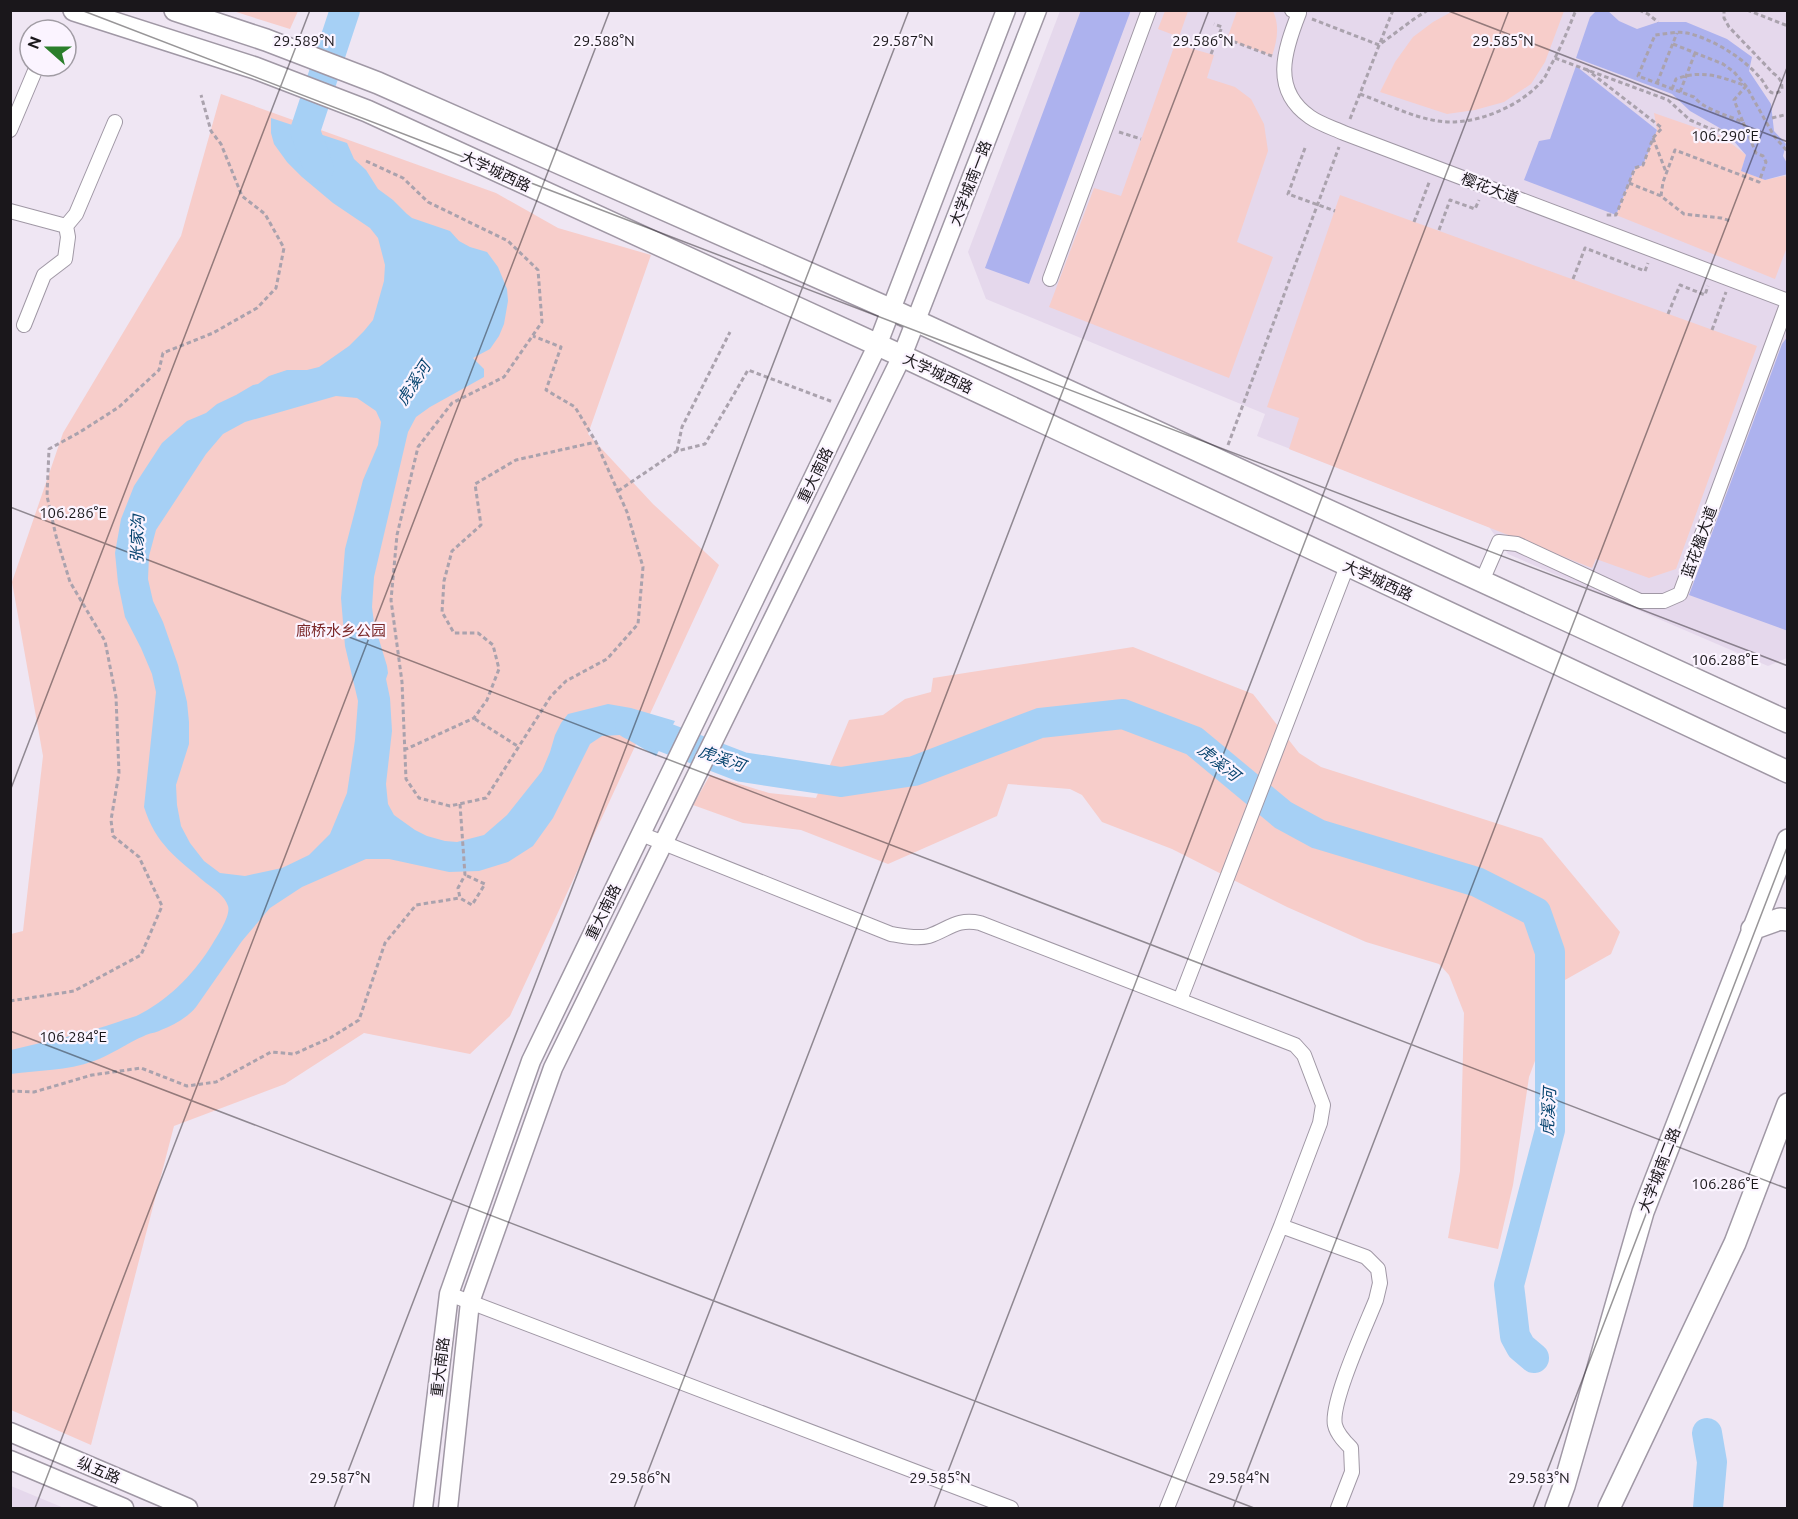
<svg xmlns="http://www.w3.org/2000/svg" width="1798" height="1519" viewBox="0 0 1798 1519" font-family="Ubuntu,'Noto Sans SC',sans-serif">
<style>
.built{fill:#e5d8ec}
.green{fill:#f7cdca}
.water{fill:#a6d0f5;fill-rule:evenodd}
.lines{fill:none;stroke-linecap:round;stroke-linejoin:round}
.river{stroke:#a6d0f5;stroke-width:30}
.building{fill:#adb2ee}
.minor-casing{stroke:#a098a5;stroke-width:16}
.secondary-casing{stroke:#a098a5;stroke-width:21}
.primary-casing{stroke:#a098a5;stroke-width:24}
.trunk-casing{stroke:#a098a5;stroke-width:24}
.path{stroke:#aaa2ad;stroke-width:3;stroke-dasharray:4.5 3;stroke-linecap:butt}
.minor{stroke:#fff;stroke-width:14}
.secondary{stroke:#fff;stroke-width:18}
.primary{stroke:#fff;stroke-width:21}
.trunk{stroke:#fff;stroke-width:21}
.ticks{fill:none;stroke:#1a171b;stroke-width:1.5;stroke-opacity:0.45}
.labels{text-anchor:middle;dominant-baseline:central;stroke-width:4.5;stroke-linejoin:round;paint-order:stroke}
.street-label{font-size:15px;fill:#1a171b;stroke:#fbf4ff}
.park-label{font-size:15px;fill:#7b2829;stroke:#fbf4ff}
.water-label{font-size:16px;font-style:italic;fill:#084570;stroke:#fbf4ff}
.ticks-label{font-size:15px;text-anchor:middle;fill:#1a171b;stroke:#fbf4ff;stroke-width:4.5;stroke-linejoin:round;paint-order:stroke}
</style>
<rect width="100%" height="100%" fill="#efe6f3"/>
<!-- built -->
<path class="built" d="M1060,11H1787V658L1768,666L1508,554L1489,527L1257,436L1265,414L986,299L968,252Z
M11,1486L64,1508H11Z"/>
<!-- green -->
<path class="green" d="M233,11H298L290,29Z
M1165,11H1188L1179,37L1158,29Z
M1237,11H1273C1280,26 1277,41 1272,56L1227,39Z
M1562,11H1564L1545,62L1531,84L1504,102L1475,110L1447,114L1380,92L1395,62L1413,37L1433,22L1453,11Z
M1175,44L1214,55L1207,78L1235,87L1251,99L1264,124L1268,151L1237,242L1273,257L1229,378L1049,307L1094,188L1121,196Z
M221,94L496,193L558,228L651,255L588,434L653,504L719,565L510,1016L470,1054L364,1033L285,1084L174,1126L91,1445L11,1410V934L23,931L43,756L12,582L63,433L181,236Z
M1654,113L1723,137L1746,155L1741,171L1765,180L1784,176L1787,177V247L1775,279L1616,215L1635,168L1643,165L1657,130Z
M1340,195L1757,346L1676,569L1649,578L1596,559L1592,568L1289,449L1299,418L1267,407Z
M1133,647L1253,694L1299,753L1321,767L1542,838L1620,932L1611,954L1565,980L1529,1077L1513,1185L1498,1249L1448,1238L1460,1171L1464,1013L1449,975L1439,964L1366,942L1287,907L1172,849L1102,822L1082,795L1070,789L1008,784L997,816L888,864L801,830L743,823L693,805L710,775L769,793L816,798L849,720L883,715L905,699L931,692L933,678Z"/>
<!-- water -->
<path class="water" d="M271,118L347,143L354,159L366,170L378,189L393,200L407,214L412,218L450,231L459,241L470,247L487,252L498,267L507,289L508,301L504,324L499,336L490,349L473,358L484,369V377L430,407L416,417L408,432L374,577L372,607L374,623L387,666L388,673L386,679L390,698L392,731L386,784L388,804L394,815L415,830L427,836L445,841L457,842L484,835L507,815L542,771L550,752L555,735L561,723L568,714L608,704L631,708L675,721L656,756L620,735L602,736L590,744L553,818L533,846L508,862L479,871L449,872L389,859H366L302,887L270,908L242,941L196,1007C188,1017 174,1025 161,1030C156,1033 149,1033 144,1036C127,1043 111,1055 94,1061C67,1071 38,1070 11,1074V1050C47,1041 85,1034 121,1021C128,1018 136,1017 142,1013C172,997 196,971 213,943C218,935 231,915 228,906C225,896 214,889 206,883C177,858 156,845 144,807L156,692L152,674L141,648L125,617L118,583L115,553L121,519L134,486L162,443L187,421L206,413L217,404L236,395L253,385L258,384L269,376L287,370H307L319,367L349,346L364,331L373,320L384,281L385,265L378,238L370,228L333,203L302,177L287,162L274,144L271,133ZM336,396L357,398L376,411L381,422L378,445L363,480L345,549L341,598L345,646L358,701L355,740L347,793L330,834L309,855L282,868L245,876L220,873L204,861L190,843L181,826L177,805L176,785L189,744V722L187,702L178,665L163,622L153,601L148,579L149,556L156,530L206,454L223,434L245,422Z"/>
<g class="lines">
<!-- river -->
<path class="river" d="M319,168L305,131L345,10
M630,724L742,767L841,782L914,771L1040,723L1123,714L1194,741L1283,815L1318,834L1477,882L1536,912L1550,952V1130L1509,1285L1515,1336L1521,1347L1534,1358
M1707,1433L1712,1462L1708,1508"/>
</g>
<!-- building -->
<path class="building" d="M1081,10H1131L1029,284L985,268Z
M1597,10H1607L1619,21L1637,29L1658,22H1686L1727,39L1752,57L1749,71L1771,104L1774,131L1786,144L1783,156L1788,165V174L1765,180L1741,171L1746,155L1725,131L1690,111L1672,94L1576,58L1590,17Z
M1576,66L1657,130L1643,165L1635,168L1616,215L1524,180L1539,141L1550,139Z
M1788,336V631L1689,595L1782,344Z"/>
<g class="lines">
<defs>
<path id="minor" d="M1292,10L1299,13C1284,51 1271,90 1310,117C1320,124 1333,128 1344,133L1788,301
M10,130L37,66
M10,211L66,226
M1050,279L1149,10
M24,325L44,275L65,259L68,237L66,226L76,214L115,122
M1482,581L1499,542L1517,544L1640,601H1664L1680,594L1788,302
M641,834L891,934C903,936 917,939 929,936C949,929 957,918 980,923L1295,1045L1304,1055L1323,1105L1320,1123L1281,1226L1167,1508
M1180,1000L1347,566
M1281,1226L1366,1257L1378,1269L1380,1283L1376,1300C1366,1325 1330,1403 1335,1425C1337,1434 1345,1442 1351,1448L1352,1472L1338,1508
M449,1294L1011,1508"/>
<path id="secondary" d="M10,1432L188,1508
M10,1460L124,1508
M423,1508L449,1294L531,1061L877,346L1006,10
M448,1508L470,1302L553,1068L902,356L1037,10"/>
<path id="primary" d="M74,10L255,68L367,111L902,356L1788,772
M175,10L266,40L378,83L892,310L1788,722"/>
<path id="trunk" d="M1752,929L1780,919L1788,920
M1556,1508L1564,1486L1643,1212L1788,840
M1609,1508L1735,1243L1788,1104"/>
</defs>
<!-- minor casing -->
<use href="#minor" class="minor-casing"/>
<!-- secondary casing -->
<use href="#secondary" class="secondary-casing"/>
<!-- primary casing -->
<use href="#primary" class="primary-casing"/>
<!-- trunk casing -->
<use href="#trunk" class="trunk-casing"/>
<!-- path -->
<path class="path" d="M1639,10L1648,14L1658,22
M1747,10L1788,26
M1312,19L1379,45L1414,19L1428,10
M1219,36L1272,56
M1673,44L1723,64L1734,72L1746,86L1774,136L1788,152
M1211,54L1222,27L1214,24
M1555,58L1668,100L1690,120L1711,129L1725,131
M1586,69L1662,128L1653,138L1643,165L1635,168L1616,215H1604
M1657,83L1677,33
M1672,89L1676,79C1702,69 1722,77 1746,86L1734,100L1743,122
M1680,92L1695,53
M1360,94C1385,103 1411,117 1438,121C1472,127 1520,107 1542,81C1546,77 1548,70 1551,65C1561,48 1568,29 1576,10
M1772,118L1788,114
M1350,119L1393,10
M1119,132L1141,139
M1653,138L1666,172
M1305,148L1288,194L1335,211
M366,161L403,178L428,202L508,241L538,270L542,322L504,377L452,403L418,447L397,535L391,600L402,682L406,779L419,798L450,806L486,798L551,696L566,681L607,659L638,624L643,567L627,512L596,442L575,407L546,390L561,347L533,336
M1629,183L1661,196L1684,214L1721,218L1731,221
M1661,196L1663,182L1675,150L1759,182L1766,162L1763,156L1756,153L1743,122C1727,115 1705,110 1694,97L1638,76L1655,35C1665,34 1678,31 1687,33C1706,37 1731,51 1745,63C1751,68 1757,74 1762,80C1767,87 1770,99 1782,90C1782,81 1780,78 1773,73L1729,27L1724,18V10
M1414,222L1430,180
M1439,230L1450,200L1475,209L1479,200
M1573,279L1585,248L1645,271L1648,263
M1668,314L1680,285L1705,295L1708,286
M1712,330L1726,292
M1228,445L1339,147
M677,451L682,427L730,332
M618,491L677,451L705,444L748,370L833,402
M475,719L519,747
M404,750L474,718L487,700L499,669L493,645L478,633H454L442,612L444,581L452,551L481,525L475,484L516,460L596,442
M460,804L465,875L458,888L460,898L472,905L485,884L465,875
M10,1001L74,991L141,955L162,906L139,857L113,836L111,820L119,773L116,697L105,641L70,582L56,536L47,496L49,449L80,432L119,407L159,370L163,353L213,333L257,308L276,288L284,248L265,214L242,196L221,144L211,131L201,95
M10,1091L34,1092L92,1075L141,1068L187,1086L216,1082L271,1052L294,1054L330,1038L359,1020L385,943L416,905L460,898"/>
<!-- minor -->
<use href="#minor" class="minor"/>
<!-- secondary -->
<use href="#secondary" class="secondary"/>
<!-- primary -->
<use href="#primary" class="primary"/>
<!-- trunk -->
<use href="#trunk" class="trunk"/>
</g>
<!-- ticks -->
<path class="ticks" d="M81,10L1788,666M1446,10L1788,142M10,507L1788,1189M10,791L310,10M10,1031L1254,1508M35,1508L610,10M334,1508L909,10M634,1508L1209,10M934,1508L1509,10M1233,1508L1788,65M1533,1508L1788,845"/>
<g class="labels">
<!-- street labels -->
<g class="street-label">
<text transform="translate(496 171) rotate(25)">大学城西路</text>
<text transform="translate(970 183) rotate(-69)">大学城南一路</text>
<text transform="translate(1490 188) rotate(21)">樱花大道</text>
<text transform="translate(938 373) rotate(25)">大学城西路</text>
<text transform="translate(815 475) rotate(-64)">重大南路</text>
<text transform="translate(1699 542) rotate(-70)">蓝花楹大道</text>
<text transform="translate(1378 580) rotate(25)">大学城西路</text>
<text transform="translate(603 912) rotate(-64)">重大南路</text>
<text transform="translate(1659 1170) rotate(-69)">大学城南二路</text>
<text transform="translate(440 1367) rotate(-83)">重大南路</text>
<text transform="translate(99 1470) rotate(23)">纵五路</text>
</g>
<!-- park labels -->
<g class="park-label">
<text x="341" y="630">廊桥水乡公园</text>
</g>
<!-- water labels -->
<g class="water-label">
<text transform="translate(413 383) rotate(-57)">虎溪河</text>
<text transform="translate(137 539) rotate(-89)">张家沟</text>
<text transform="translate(722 758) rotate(20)">虎溪河</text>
<text transform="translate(1219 762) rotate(39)">虎溪河</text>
<text transform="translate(1548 1112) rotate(-87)">虎溪河</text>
</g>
</g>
<g class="ticks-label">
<text x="304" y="46">29.589°N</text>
<text x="604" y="46">29.588°N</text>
<text x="903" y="46">29.587°N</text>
<text x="1203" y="46">29.586°N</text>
<text x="1503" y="46">29.585°N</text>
<text x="1725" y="141">106.290°E</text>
<text x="73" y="518">106.286°E</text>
<text x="1725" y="665">106.288°E</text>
<text x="73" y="1042">106.284°E</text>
<text x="1725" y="1189">106.286°E</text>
<text x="340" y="1483">29.587°N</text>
<text x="640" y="1483">29.586°N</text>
<text x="940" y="1483">29.585°N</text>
<text x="1239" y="1483">29.584°N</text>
<text x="1539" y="1483">29.583°N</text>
</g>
<!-- border -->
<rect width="1798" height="1519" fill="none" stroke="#1a171b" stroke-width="24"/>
<!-- north arrow -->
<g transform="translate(48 48) rotate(291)"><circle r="28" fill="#fbf4ff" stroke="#a19ca4" stroke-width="1.5"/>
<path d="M0-4.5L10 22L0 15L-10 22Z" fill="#2b7f2b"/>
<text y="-9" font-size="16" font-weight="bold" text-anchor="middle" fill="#1a171b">N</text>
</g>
</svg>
